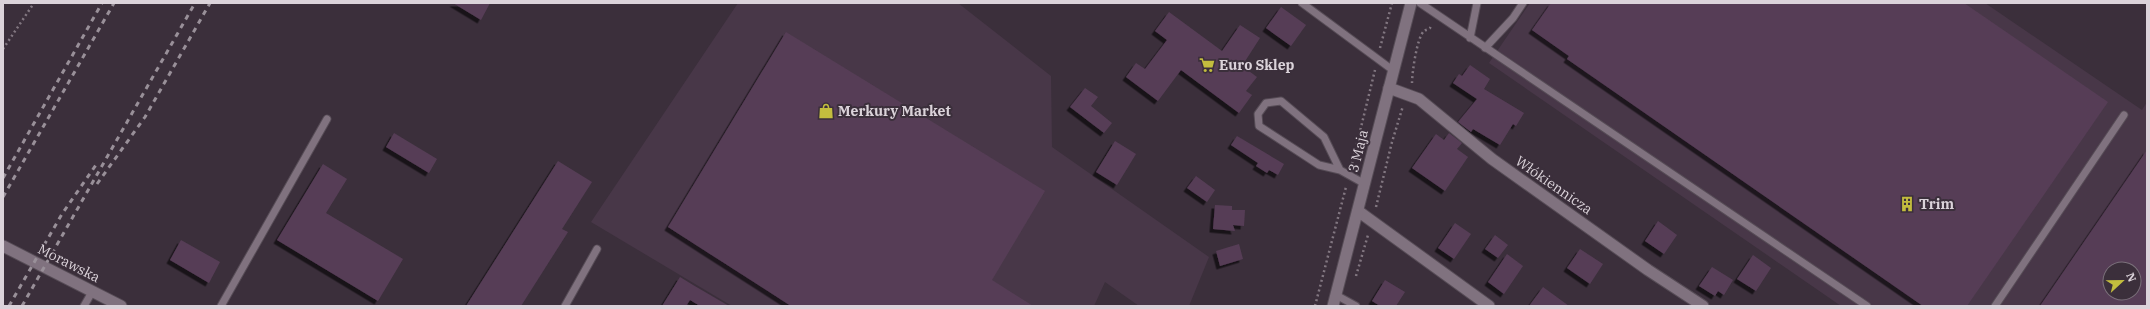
<svg xmlns="http://www.w3.org/2000/svg" width="2150" height="309" viewBox="0 0 2150 309" font-family="'IBM Plex Serif',serif">
<style>
.built{fill:#483748;fill-rule:evenodd}
.building{fill:#563d56;fill-rule:evenodd;filter:url(#shadow)}
.lines{fill:none;stroke-linecap:round;stroke-linejoin:round}
.service-casing{stroke:#564c56;stroke-width:9}
.minor-casing{stroke:#564c56;stroke-width:13}
.tertiary-casing{stroke:#564c56;stroke-width:13}
.secondary-casing{stroke:#564c56;stroke-width:13}
.path{stroke:#827781;stroke-width:2.5;stroke-dasharray:2 3;stroke-linecap:butt}
.service{stroke:#80727f;stroke-width:7}
.minor{stroke:#80727f;stroke-width:11}
.tertiary{stroke:#80727f;stroke-width:11}
.secondary{stroke:#80727f;stroke-width:11}
.rail{stroke:#999099;stroke-width:3;stroke-dasharray:5 5;stroke-linecap:butt}
.labels{text-anchor:middle;dominant-baseline:central;stroke-width:4;stroke-linejoin:round;paint-order:stroke}
.poi-label{font-size:14px;font-weight:bold;fill:#dbd3da;stroke:#3b2f3b;text-anchor:start}
.street-label{font-size:14px;fill:#dbd3da;stroke:#3b2f3b}
</style>
<defs>
<filter id="shadow"><feDropShadow dx="-3.5" dy="3.5" stdDeviation="0" flood-color="#0009"/></filter>
</defs>
<rect width="100%" height="100%" fill="#3b2f3b"/>
<!-- built -->
<path class="built" d="M738,3H958L1051,76L1052,147L1209,257L1189,306H1139L1105,282L1094,306H732L591,222Z
M1530,3H1985L2142,110L2147,102V306H1841L1489,63ZM2110,269H2134V293H2110Z"/>
<!-- building -->
<path class="building" d="M453,3H490L481,20Z
M1551,3H1964L2108,102L1967,306H1923L1567,59L1569,56L1532,30Z
M1281,7L1306,25L1291,46L1266,28Z
M1169,12L1222,51L1240,25L1260,38L1242,66L1257,77L1246,91L1252,95L1239,113L1181,70L1158,101L1126,77L1136,63L1145,69L1167,40L1155,31Z
M786,32L1045,191L992,280L1033,306H791L668,227Z
M1470,65L1490,79L1484,89L1524,113L1516,126L1513,124L1500,145L1473,129L1471,132L1458,122L1477,99L1453,83L1459,74L1462,76Z
M1085,88L1098,97L1091,106L1112,123L1104,133L1070,107Z
M394,133L437,159L429,173L386,147Z
M1449,133L1462,143L1457,149L1468,157L1445,191L1412,168L1436,134L1444,140Z
M1237,136L1284,164L1278,175L1269,170L1267,173L1256,166L1258,163L1231,145Z
M1115,141L1136,154L1117,185L1096,172Z
M2147,150V306H2040ZM2110,269H2134V293H2110Z
M558,161L592,182L562,229L568,232L521,306H466Z
M323,164L347,179L326,213L403,259L378,301L277,240Z
M1196,176L1215,190L1207,202L1187,188Z
M1215,205L1232,206V210H1245L1244,226L1233,225L1235,231L1213,229Z
M1658,221L1677,235L1664,254L1645,241Z
M1455,223L1471,234L1454,259L1438,248Z
M1495,235L1508,245L1498,258L1485,249Z
M181,240L220,262L209,283L170,260Z
M1239,244L1243,259L1220,266L1216,251Z
M1580,249L1603,264L1590,284L1567,268Z
M1507,254L1523,266L1504,294L1488,282Z
M1753,255L1771,268L1756,291L1737,279Z
M1712,267L1733,280L1724,295L1718,291L1715,296L1699,286Z
M680,277L693,285L729,306H700L690,300L686,306H662Z
M1385,280L1405,292L1396,306H1380L1372,301Z
M1543,287L1569,306H1529Z"/>
<g class="lines">
<defs>
<path id="service" d="M1302,3L1394,71
M1420,3L1867,306
M1470,38L1477,3
M1485,48L1513,18L1523,3
M1340,170L1319,165L1259,126L1258,114L1266,103L1281,101L1324,137L1340,170L1365,184
M1336,295L1356,306
M84,306L92,292
M221,306L327,119
M565,306L597,249
M1995,306L2124,115"/>
<path id="minor" d="M1389,88L1419,99L1492,159L1648,270L1703,306
M1358,211L1489,306"/>
<path id="tertiary" d="M1333,306L1411,3"/>
<path id="secondary" d="M3,246L121,306"/>
</defs>
<!-- service casing -->
<use href="#service" class="service-casing"/>
<!-- minor casing -->
<use href="#minor" class="minor-casing"/>
<!-- tertiary casing -->
<use href="#tertiary" class="tertiary-casing"/>
<!-- secondary casing -->
<use href="#secondary" class="secondary-casing"/>
<!-- path -->
<path class="path" d="M1380,48L1392,3
M3,49L34,3
M1412,83C1412,73 1417,37 1424,31C1425,30 1430,29 1430,28L1431,25
M1352,164L1375,70
M1376,207L1392,142L1403,106
M1356,276L1368,235
M1315,306L1346,187"/>
<!-- service -->
<use href="#service" class="service"/>
<!-- minor -->
<use href="#minor" class="minor"/>
<!-- tertiary -->
<use href="#tertiary" class="tertiary"/>
<!-- secondary -->
<use href="#secondary" class="secondary"/>
<!-- rail -->
<path class="rail" d="M3,178L102,3
M97,184L145,117L210,3
M3,197L114,3
M9,306L62,214L98,162
M22,306L195,3"/>
</g>
<!-- icons -->
<defs>
<symbol id="supermarket-bare" viewBox="-9 -9 18 18"><path d="M-6-5.5h2.5l.6 2H6L4.5 2H-2.5L-4.4-4H-6ZM-1.5 3.2a1.3 1.3 0 1 0 .1 0ZM3 3.2a1.3 1.3 0 1 0 .1 0Z" fill="#c3bd3e" stroke="#3b2f3b" stroke-width="2.5" paint-order="stroke"/></symbol>
<symbol id="shop-bare" viewBox="-9 -9 18 18"><path d="M-5-2.5h2.3a2.7 3.5 0 0 1 5.4 0H5L5.5 6h-11ZM-1.5-2.5h3a1.5 2.3 0 0 0-3 0Z" fill="#c3bd3e" stroke="#3b2f3b" stroke-width="2.5" paint-order="stroke"/></symbol>
<symbol id="building-bare" viewBox="-9 -9 18 18"><path d="M-4-6H4V6H1V3H-1V6H-4ZM-2.5-4.3h1.7v1.8h-1.7ZM.8-4.3h1.7v1.8H.8ZM-2.5-1h1.7V.8h-1.7ZM.8-1h1.7V.8H.8Z" fill="#c3bd3e" stroke="#3b2f3b" stroke-width="2.5" paint-order="stroke"/></symbol>
</defs>
<g fill-rule="evenodd">
<use href="#supermarket-bare" x="1196" y="54" width="22" height="22"/>
<use href="#shop-bare" x="815" y="100" width="22" height="22"/>
<use href="#building-bare" x="1896" y="193" width="22" height="22"/>
</g>
<g class="labels">
<!-- poi labels -->
<g class="poi-label">
<text x="1219" y="65">Euro Sklep</text>
<text x="838" y="111">Merkury Market</text>
<text x="1919" y="204">Trim</text>
</g>
<!-- street labels -->
<g class="street-label">
<text transform="translate(1358 151) rotate(-76)">3 Maja</text>
<text transform="translate(1554 185) rotate(35)">Włókiennicza</text>
<text transform="translate(69 263) rotate(27)">Morawska</text>
</g>
</g>
<!-- border -->
<rect width="2150" height="309" fill="none" stroke="#dbd3da" stroke-width="8"/>
<!-- north arrow -->
<g transform="translate(2122 281) rotate(68)"><circle r="19" fill="#3b2f3b" stroke="#7b717b"/>
<path d="M0-3L7 15L0 10L-7 15Z" fill="#c3bd3e"/>
<text y="-6" font-size="11" font-weight="bold" text-anchor="middle" fill="#dbd3da">N</text>
</g>
</svg>
